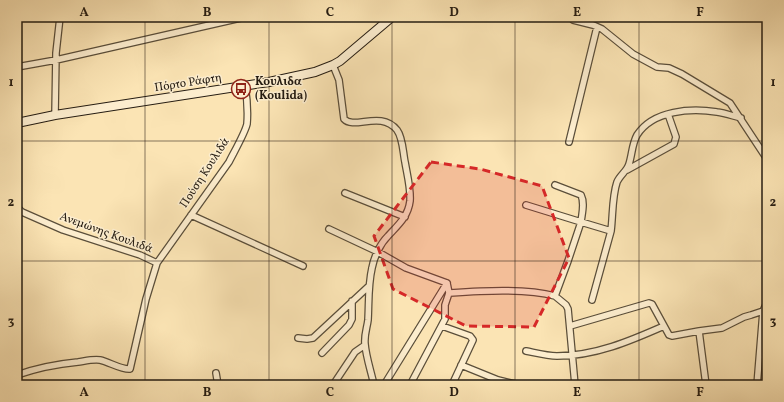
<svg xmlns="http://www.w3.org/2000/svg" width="784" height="402" viewBox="0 0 784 402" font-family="Vollkorn,serif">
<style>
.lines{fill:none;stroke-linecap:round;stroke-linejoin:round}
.street-casing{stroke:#5a4e3a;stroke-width:8}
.secondary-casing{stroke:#251c12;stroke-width:10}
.street{stroke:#fcedce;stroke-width:5.5}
.secondary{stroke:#fcedce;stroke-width:8}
.marked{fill:#d62828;fill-opacity:0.2;stroke:#d62828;stroke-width:3;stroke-dasharray:8 5;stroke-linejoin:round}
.grid{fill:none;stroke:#251c12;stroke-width:1;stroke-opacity:0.55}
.labels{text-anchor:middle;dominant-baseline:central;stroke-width:3;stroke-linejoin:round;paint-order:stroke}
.poi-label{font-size:12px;font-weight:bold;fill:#251c12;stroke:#fcedce;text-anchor:start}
.street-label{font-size:12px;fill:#251c12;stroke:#fcedce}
.neatline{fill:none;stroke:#251c12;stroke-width:1.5}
.grid-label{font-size:13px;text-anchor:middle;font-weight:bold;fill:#251c12}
</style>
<rect width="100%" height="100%" fill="#fbe4b4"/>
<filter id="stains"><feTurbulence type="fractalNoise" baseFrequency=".005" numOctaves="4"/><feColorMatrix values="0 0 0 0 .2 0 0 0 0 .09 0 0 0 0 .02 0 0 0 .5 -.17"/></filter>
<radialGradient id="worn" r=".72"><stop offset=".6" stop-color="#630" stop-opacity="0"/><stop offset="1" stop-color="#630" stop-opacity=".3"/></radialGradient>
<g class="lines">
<defs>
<path id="street" d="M571,17L573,20L593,25L602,29L633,54L657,67L669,68L682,74L730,103L767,159
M333,65L339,80L344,119C354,130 381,110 397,130C403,138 403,153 405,162C407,174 411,189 410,201C408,217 398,225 388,236C380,244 374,257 372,268C368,285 369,303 368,320C367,328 364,335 365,344C366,357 371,371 374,385
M17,67L56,60L245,17
M55,115L56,53L60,17
M569,142L597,27
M627,170L674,144L676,137L668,114
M345,193L405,217
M526,205L581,222C582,213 585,203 581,195L555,185
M17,207L22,212L63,230L140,255L157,263L146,299L130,369C122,370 109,362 100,360C93,359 85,361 78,362C57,364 37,368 17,375
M191,215L303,266
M329,229L378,252L406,268L447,283L449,293L445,305V319L410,385
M611,231C613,215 612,197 617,182C620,175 627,171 629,164C632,155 632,144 637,135C653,110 691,108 717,112C725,113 733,116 741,118
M157,263L229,162C234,152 245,133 247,124C248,112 247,98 245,86
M449,293C480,291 525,288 555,296
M442,326L470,336L473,340L452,385
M570,326L649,303L652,304L669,335L672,336L699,331
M298,338L307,339L313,338L369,286
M526,351C536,353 547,356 557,356C595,356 630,341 664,326
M322,353L349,325L352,319V301
M461,365L498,380L519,385
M216,373L218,385
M333,385L355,352L365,345
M384,385L447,283
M575,385L568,309L566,305L555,296L568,261L581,222L611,231L592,300
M706,385L699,331L722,328L744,317L751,315L763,311
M757,385L763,311L767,302"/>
<path id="secondary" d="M17,123L55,115L269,82L315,72L333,65L340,61L392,17"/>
</defs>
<!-- street casing -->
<use href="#street" class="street-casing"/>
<!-- secondary casing -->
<use href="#secondary" class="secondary-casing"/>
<!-- street -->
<use href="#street" class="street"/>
<!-- secondary -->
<use href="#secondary" class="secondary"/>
</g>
<!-- marked area -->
<path class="marked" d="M431,162L480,169L542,186L569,258L534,327L466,326L393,289L374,236Z"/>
<!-- grid -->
<path class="grid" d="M145,17V385M269,17V385M392,17V385M515,17V385M639,17V385M17,141H767M17,261H767"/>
<!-- icons -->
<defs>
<symbol id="bus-ring" viewBox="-11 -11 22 22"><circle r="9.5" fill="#fcedce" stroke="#8f2418" stroke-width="1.5"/><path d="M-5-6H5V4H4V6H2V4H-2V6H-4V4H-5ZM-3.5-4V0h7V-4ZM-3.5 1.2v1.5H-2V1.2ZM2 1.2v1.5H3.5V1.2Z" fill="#8f2418"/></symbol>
</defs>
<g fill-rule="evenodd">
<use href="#bus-ring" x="230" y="78" width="22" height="22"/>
</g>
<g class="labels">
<!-- poi labels -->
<g class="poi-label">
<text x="255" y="82">Κουλιδα<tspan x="255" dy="14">(Koulida)</tspan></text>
</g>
<!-- street labels -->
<g class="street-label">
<text transform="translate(188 83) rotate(-9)">Πόρτο Ράφτη</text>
<text transform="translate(205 173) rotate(-57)">Πούση Κουλιδά</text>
<text transform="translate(106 233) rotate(20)">Ανεμώνης Κουλιδά</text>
</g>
</g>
<!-- margin -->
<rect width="784" height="402" fill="none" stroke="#fbe4b4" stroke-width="44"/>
<rect x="22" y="22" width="740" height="358" class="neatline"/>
<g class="grid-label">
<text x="84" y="16">A</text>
<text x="207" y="16">B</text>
<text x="330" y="16">C</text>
<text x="454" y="16">D</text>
<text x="577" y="16">E</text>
<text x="700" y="16">F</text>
<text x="11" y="86">1</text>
<text x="773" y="86">1</text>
<text x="11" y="206">2</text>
<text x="773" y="206">2</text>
<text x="11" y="325">3</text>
<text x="773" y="325">3</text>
<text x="84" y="396">A</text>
<text x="207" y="396">B</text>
<text x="330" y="396">C</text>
<text x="454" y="396">D</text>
<text x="577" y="396">E</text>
<text x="700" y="396">F</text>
</g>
<rect width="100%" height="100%" filter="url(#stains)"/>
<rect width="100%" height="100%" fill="url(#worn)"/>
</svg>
